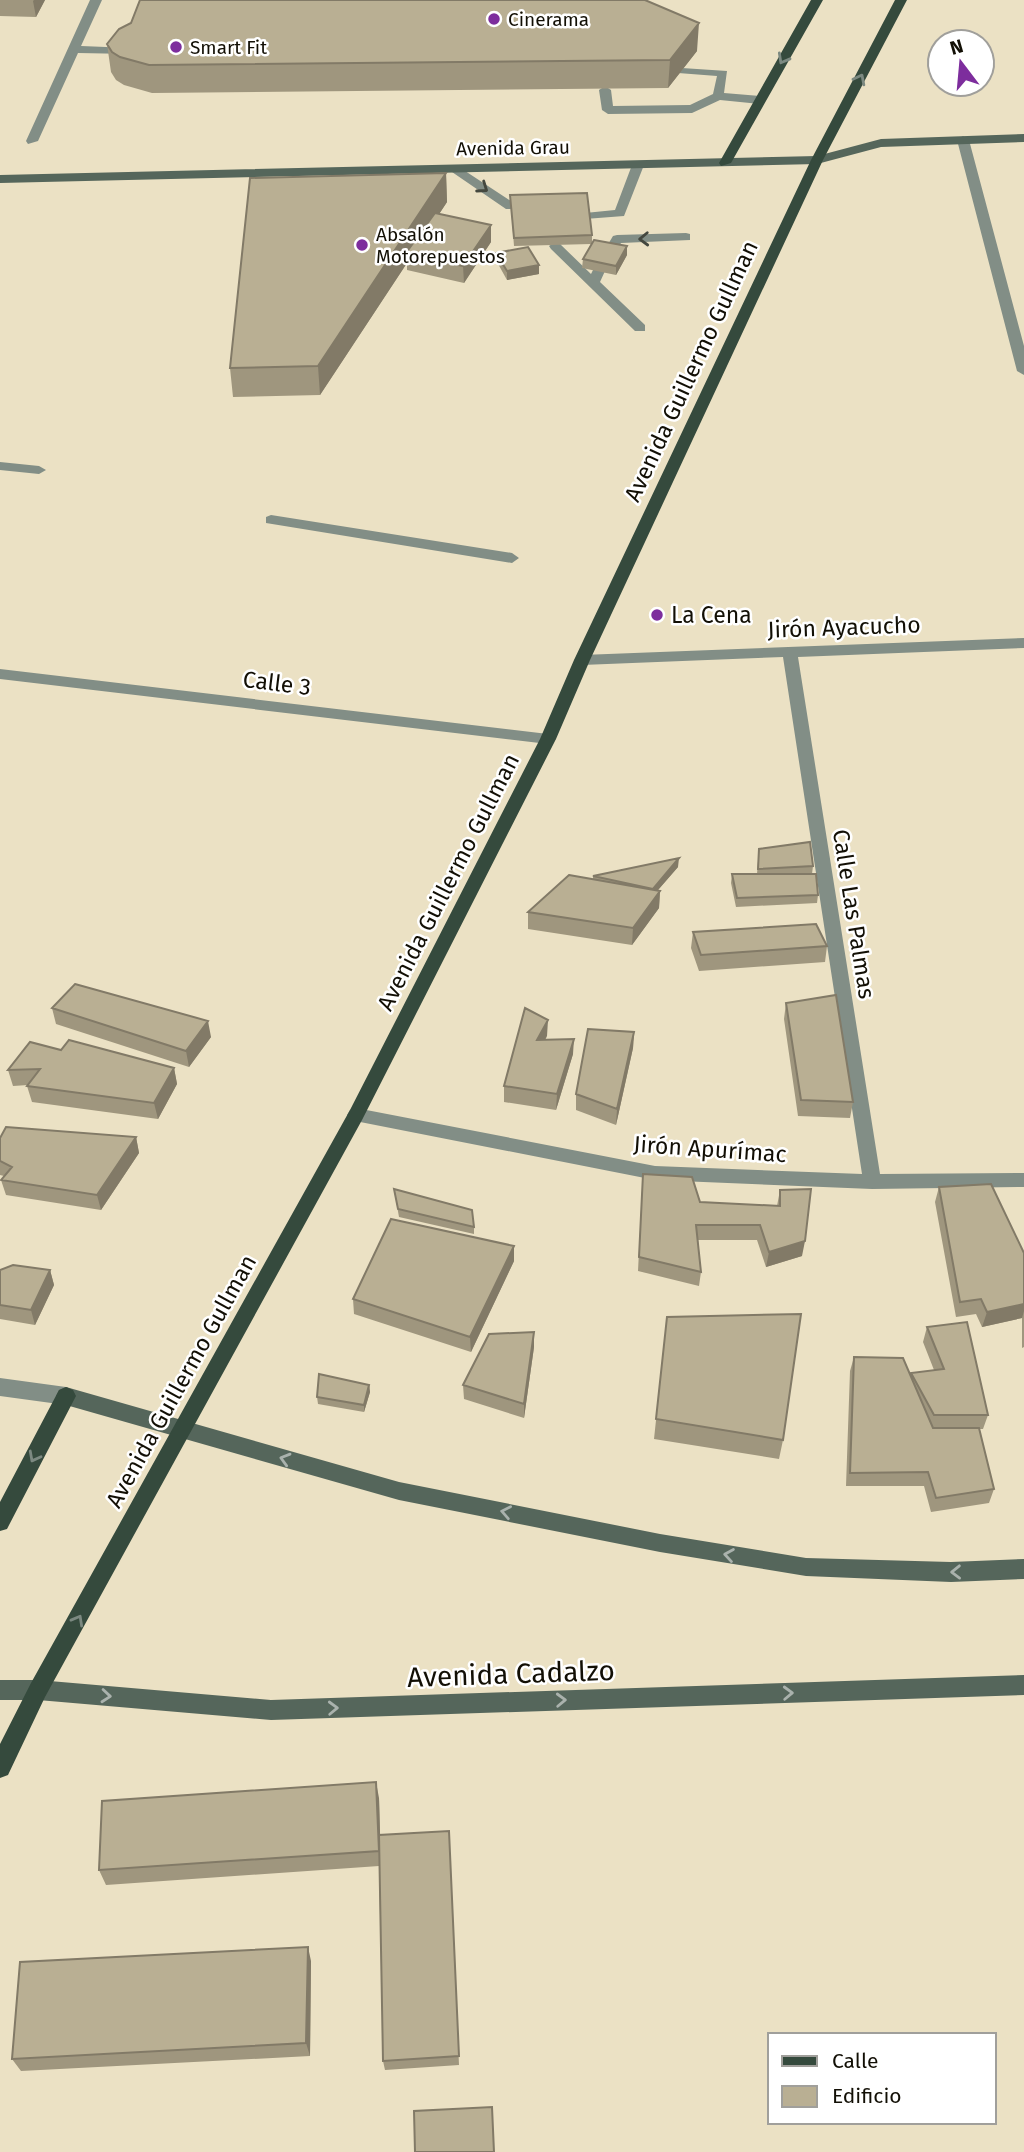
<svg xmlns="http://www.w3.org/2000/svg" width="1024" height="2152" viewBox="0 0 1024 2152" font-family="'Fira Sans',sans-serif">
<style>
.lines{fill:none;stroke-linecap:round;stroke-linejoin:round}
.lane{fill:#828e86;fill-rule:evenodd}
.street{fill:#828e86;fill-rule:evenodd}
.secondary{fill:#55665b;fill-rule:evenodd}
.primary{fill:#354a3d;fill-rule:evenodd}
.wall{fill:#9f967e}
.shaded-wall{fill:#827a67}
.building{fill:#b9af93;stroke:#827a67;stroke-width:2}
.oneway{stroke:#7c8981}
.oneway2{stroke:#44483f}
.oneway3{stroke:#aab2ad}
.poi-dot{fill:#7d2d9d;stroke:#fff;stroke-width:2.5}
.labels{text-anchor:middle;dominant-baseline:central;stroke-width:5;stroke-linejoin:round;paint-order:stroke}
.far-poi-label{font-size:19px;fill:#120f05;stroke:#fff;text-anchor:start}
.far-street-label{font-size:19px;fill:#120f05;stroke:#fff}
.street-label{font-size:23px;fill:#120f05;stroke:#fff}
.poi-label{font-size:23px;fill:#120f05;stroke:#fff;text-anchor:start}
.near-street-label{font-size:28px;fill:#120f05;stroke:#fff}
</style>
<rect width="100%" height="100%" fill="#ebe1c4"/>
<g class="lines">
<!-- lane -->
<path class="lane" d="M638,161L644,165L624,216L585,219V213L615,210L632,165Z
M456,165L514,203V209H506L452,172L450,169Z
M686,233L690,234V240L621,243L614,254L610,255L604,251L613,236L617,235Z
M555,242L559,243L591,274L594,268H604L605,271L600,282L645,325V331H635L551,249L549,246Z
M0,462L39,466L46,470L39,474L0,470Z
M271,515L512,553L519,558L512,563L266,523V517Z"/>
<!-- street -->
<path class="street" d="M90,0H102L81,46L131,48L137,51L131,54L78,53L38,141L28,144L26,141Z
M682,68L727,71L724,93L760,96L766,100L760,104L720,100L692,113L608,114L602,110L599,90L605,86L611,90L613,106L690,105L713,94L717,76L678,73L676,71Z
M963,136L969,140L1024,346V375L1017,371L957,140Z
M1024,638V648L798,657L880,1174L1024,1173V1187L872,1189L655,1180L350,1120L347,1115L350,1110L356,1108L655,1166L862,1174L783,657L582,665L574,660L582,655Z
M0,669L548,734L556,739L548,744L0,679Z
M0,1378L66,1387L73,1390L76,1396L73,1402L66,1405L0,1396Z"/>
<!-- secondary -->
<path class="secondary" d="M1024,134V142L881,147L817,164L0,183V175L817,156L881,139Z
M66,1387L399,1482L660,1534L806,1558L951,1562L1024,1559V1579L951,1582L806,1576L660,1552L399,1500L66,1405L59,1402L56,1396L59,1390Z
M1024,1675V1695L271,1720L38,1700H0V1680H38L271,1700Z"/>
<!-- primary -->
<path class="primary" d="M811,0H823L731,163L721,166L719,163Z
M895,0H907L823,160L590,660L556,739L362,1120L45,1697L8,1775L0,1778V1744L31,1683L350,1110L540,739L574,660L811,160Z
M66,1387L73,1390L76,1396L7,1529L0,1531V1502L59,1390Z"/>
</g>
<!-- wall -->
<path class="wall" d="M0,0H45L36,17L0,16Z
M107,44L697,51L668,88L152,93L124,85L116,80L111,72Z
M446,173L447,202L439,214L491,242L464,283L407,270V263L320,395L233,397L230,368Z
M510,195L592,235V242L627,255L616,275L582,268L583,259L591,244L514,246Z
M496,253L539,274L507,280L497,262Z
M759,849L813,866L812,874L818,895L817,903L736,907L731,883L732,874H757Z
M678,867L657,891H660L659,908L632,945L528,929V912L593,880V876Z
M693,932L827,946L825,962L699,971L691,948Z
M786,1003L853,1102L850,1118L798,1116L784,1019Z
M52,1008L211,1037L189,1067L56,1024Z
M634,1032L633,1048L616,1125L576,1110V1094Z
M547,1036L545,1040L573,1054L556,1110L504,1102V1086Z
M61,1050L174,1068L177,1084L158,1119L32,1102L27,1086L28,1085L13,1086L8,1070Z
M136,1137L139,1153L101,1210L6,1195L1,1180L4,1176L0,1175V1138Z
M939,1187L1024,1253V1347L1022,1348V1318L982,1327L976,1314L956,1317L935,1202Z
M394,1189L474,1227V1234L399,1217Z
M642,1190L700,1202L777,1206L780,1190L802,1256L766,1267L757,1240H698L701,1272L699,1286L638,1271Z
M514,1246V1261L471,1352L354,1314L353,1299Z
M0,1270H50L54,1285L35,1325L0,1319Z
M667,1317L783,1440L779,1459L654,1439Z
M927,1327L988,1415L983,1429H979L994,1489L989,1503L931,1512L924,1486H846L850,1371L854,1357L910,1376L911,1373L934,1370L923,1342Z
M534,1347L524,1418L464,1399L463,1385Z
M369,1385L370,1392L364,1412L318,1404L317,1397Z
M379,1798L380,1835L449,1831L459,2065L385,2070L383,2061L379,1866L106,1885L99,1870Z
M311,1961L310,2056L21,2071L12,2059Z"/>
<!-- shaded-wall -->
<path class="shaded-wall" d="M34,0H45L36,17L33,1Z
M699,23L697,51L668,88L670,60Z
M446,173L447,202L413,254L406,253L407,263L320,395L318,366Z
M491,225V242L464,283L463,266Z
M627,246V255L616,275V266Z
M539,265V274L507,280V271Z
M679,858L678,867L652,897L653,889Z
M660,891L659,908L632,945L633,928Z
M548,1020L547,1036L536,1056L537,1040Z
M208,1021L211,1037L189,1067L186,1051Z
M634,1032L633,1048L616,1125L617,1109Z
M574,1039L573,1054L556,1110L557,1094Z
M174,1068L177,1084L158,1119L154,1103Z
M136,1137L139,1153L101,1210L97,1195Z
M805,1241L802,1256L766,1267L769,1252Z
M514,1246V1261L471,1352L470,1337Z
M50,1270L54,1285L35,1325L31,1310Z
M1024,1304V1311L1022,1318L982,1327L987,1312Z
M534,1332V1347L524,1418V1404Z
M369,1385L370,1392L364,1412V1405Z
M376,1782L379,1798L381,1866L379,1851Z
M308,1947L311,1961L310,2056L306,2043Z"/>
<!-- building -->
<path class="building" d="M140,0H645L699,23L670,60L149,65L120,57L112,52L107,44L119,29L131,23Z
M446,173L318,366L230,368L250,178Z
M587,193L592,235L514,238L510,195Z
M435,213L491,225L463,266L406,253Z
M594,240L627,246L616,266L583,259Z
M528,247L539,265L507,271L496,253Z
M810,842L813,866L758,869L759,849Z
M679,858L653,889L593,876Z
M732,874H816L818,895L737,898Z
M569,875L660,891L633,928L528,912Z
M816,924L827,946L701,955L693,932Z
M75,984L208,1021L186,1051L52,1008Z
M836,995L853,1102L801,1100L786,1003Z
M525,1008L548,1020L537,1040L574,1039L557,1094L504,1086Z
M588,1029L634,1032L617,1109L576,1094Z
M69,1040L174,1068L154,1103L27,1086L40,1069L8,1070L30,1042L61,1050Z
M6,1127L136,1137L97,1195L1,1180L12,1167L0,1161V1138Z
M643,1174L692,1177L700,1202L780,1206V1190L811,1189L805,1241L769,1252L760,1225H696L701,1272L639,1257Z
M991,1184L1024,1253V1304L987,1312L981,1299L960,1302L939,1187Z
M394,1189L472,1210L474,1227L398,1209Z
M391,1219L514,1246L470,1337L353,1299Z
M13,1265L50,1270L31,1310L0,1305V1270Z
M801,1314L783,1440L656,1419L667,1317Z
M967,1322L988,1415H934L911,1373L944,1369L927,1327Z
M534,1332L524,1404L463,1385L489,1334Z
M854,1357L903,1358L933,1428H979L994,1489L936,1498L928,1472L850,1473Z
M319,1374L369,1385L364,1405L317,1397Z
M376,1782L379,1851L99,1870L102,1801Z
M449,1831L459,2056L383,2061L379,1835Z
M308,1947L306,2043L12,2059L20,1962Z
M492,2107L494,2152H415L414,2111Z"/>
<!-- one-way arrows -->
<defs><path id="oneway-chevron" d="M-2-3.5L2.5 0L-2 3.5" fill="none" stroke-width="1.6" stroke-linecap="round" stroke-linejoin="round" transform="scale(1.75)"/></defs>
<g class="oneway">
<use href="#oneway-chevron" transform="translate(783 59) rotate(119)"/>
<use href="#oneway-chevron" transform="translate(860 79) rotate(-63)"/>
<use href="#oneway-chevron" transform="translate(34 1457) rotate(118)"/>
<use href="#oneway-chevron" transform="translate(78 1620) rotate(-61)"/>
</g>
<g class="oneway2">
<use href="#oneway-chevron" transform="translate(483 188) rotate(35)"/>
<use href="#oneway-chevron" transform="translate(644 239) rotate(178)"/>
</g>
<g class="oneway3">
<use href="#oneway-chevron" transform="translate(285 1459) rotate(-164)"/>
<use href="#oneway-chevron" transform="translate(506 1512) rotate(-169)"/>
<use href="#oneway-chevron" transform="translate(729 1555) rotate(-171)"/>
<use href="#oneway-chevron" transform="translate(956 1572) rotate(179)"/>
<use href="#oneway-chevron" transform="translate(788 1693) rotate(-2)"/>
<use href="#oneway-chevron" transform="translate(106 1696) rotate(5)"/>
<use href="#oneway-chevron" transform="translate(561 1700) rotate(-2)"/>
<use href="#oneway-chevron" transform="translate(333 1708) rotate(-2)"/>
</g>
<!-- markers -->
<g class="poi-dot">
<circle cx="494" cy="19" r="7"/>
<circle cx="176" cy="47" r="7"/>
<circle cx="362" cy="245" r="7"/>
<circle cx="657" cy="615" r="7"/>
</g>
<g class="labels">
<!-- far-poi labels -->
<g class="far-poi-label">
<text x="508" y="19">Cinerama</text>
<text x="190" y="47">Smart Fit</text>
<text x="376" y="234">Absalón<tspan x="376" dy="22">Motorepuestos</tspan></text>
</g>
<!-- far-street labels -->
<g class="far-street-label">
<text transform="translate(513 148) rotate(-1)">Avenida Grau</text>
</g>
<!-- street labels -->
<g class="street-label">
<text transform="translate(691 371) rotate(-65)">Avenida Guillermo Gullman</text>
<text transform="translate(844 627) rotate(-2)">Jirón Ayacucho</text>
<text transform="translate(277 683) rotate(7)">Calle 3</text>
<text transform="translate(448 882) rotate(-63)">Avenida Guillermo Gullman</text>
<text transform="translate(854 914) rotate(81)">Calle Las Palmas</text>
<text transform="translate(710 1149) rotate(4)">Jirón Apurímac</text>
<text transform="translate(181 1381) rotate(-61)">Avenida Guillermo Gullman</text>
</g>
<!-- poi labels -->
<g class="poi-label">
<text x="671" y="615">La Cena</text>
</g>
<!-- near-street labels -->
<g class="near-street-label">
<text transform="translate(511 1674) rotate(-2)">Avenida Cadalzo</text>
</g>
</g>
<!-- legend -->
<rect x="768" y="2033" width="228" height="91" fill="#ffffff" stroke="#a09f9b" stroke-width="2"/>
<rect x="782" y="2056" width="35" height="10" fill="#354a3d" stroke="#a09f9b" stroke-width="2"/>
<text x="832" y="2068" font-size="21" fill="#120f05">Calle</text>
<rect x="782" y="2086" width="35" height="21" fill="#b9af93" stroke="#a09f9b" stroke-width="2"/>
<text x="832" y="2103" font-size="21" fill="#120f05">Edificio</text>
<!-- north arrow -->
<g transform="translate(961 63) rotate(344)"><circle r="33" fill="#ffffff" stroke="#a09f9b" stroke-width="2"/>
<path d="M0-5L12 26L0 18L-12 26Z" fill="#7d2d9d"/>
<text y="-10" font-size="19" font-weight="bold" text-anchor="middle" fill="#120f05">N</text>
</g>
</svg>
